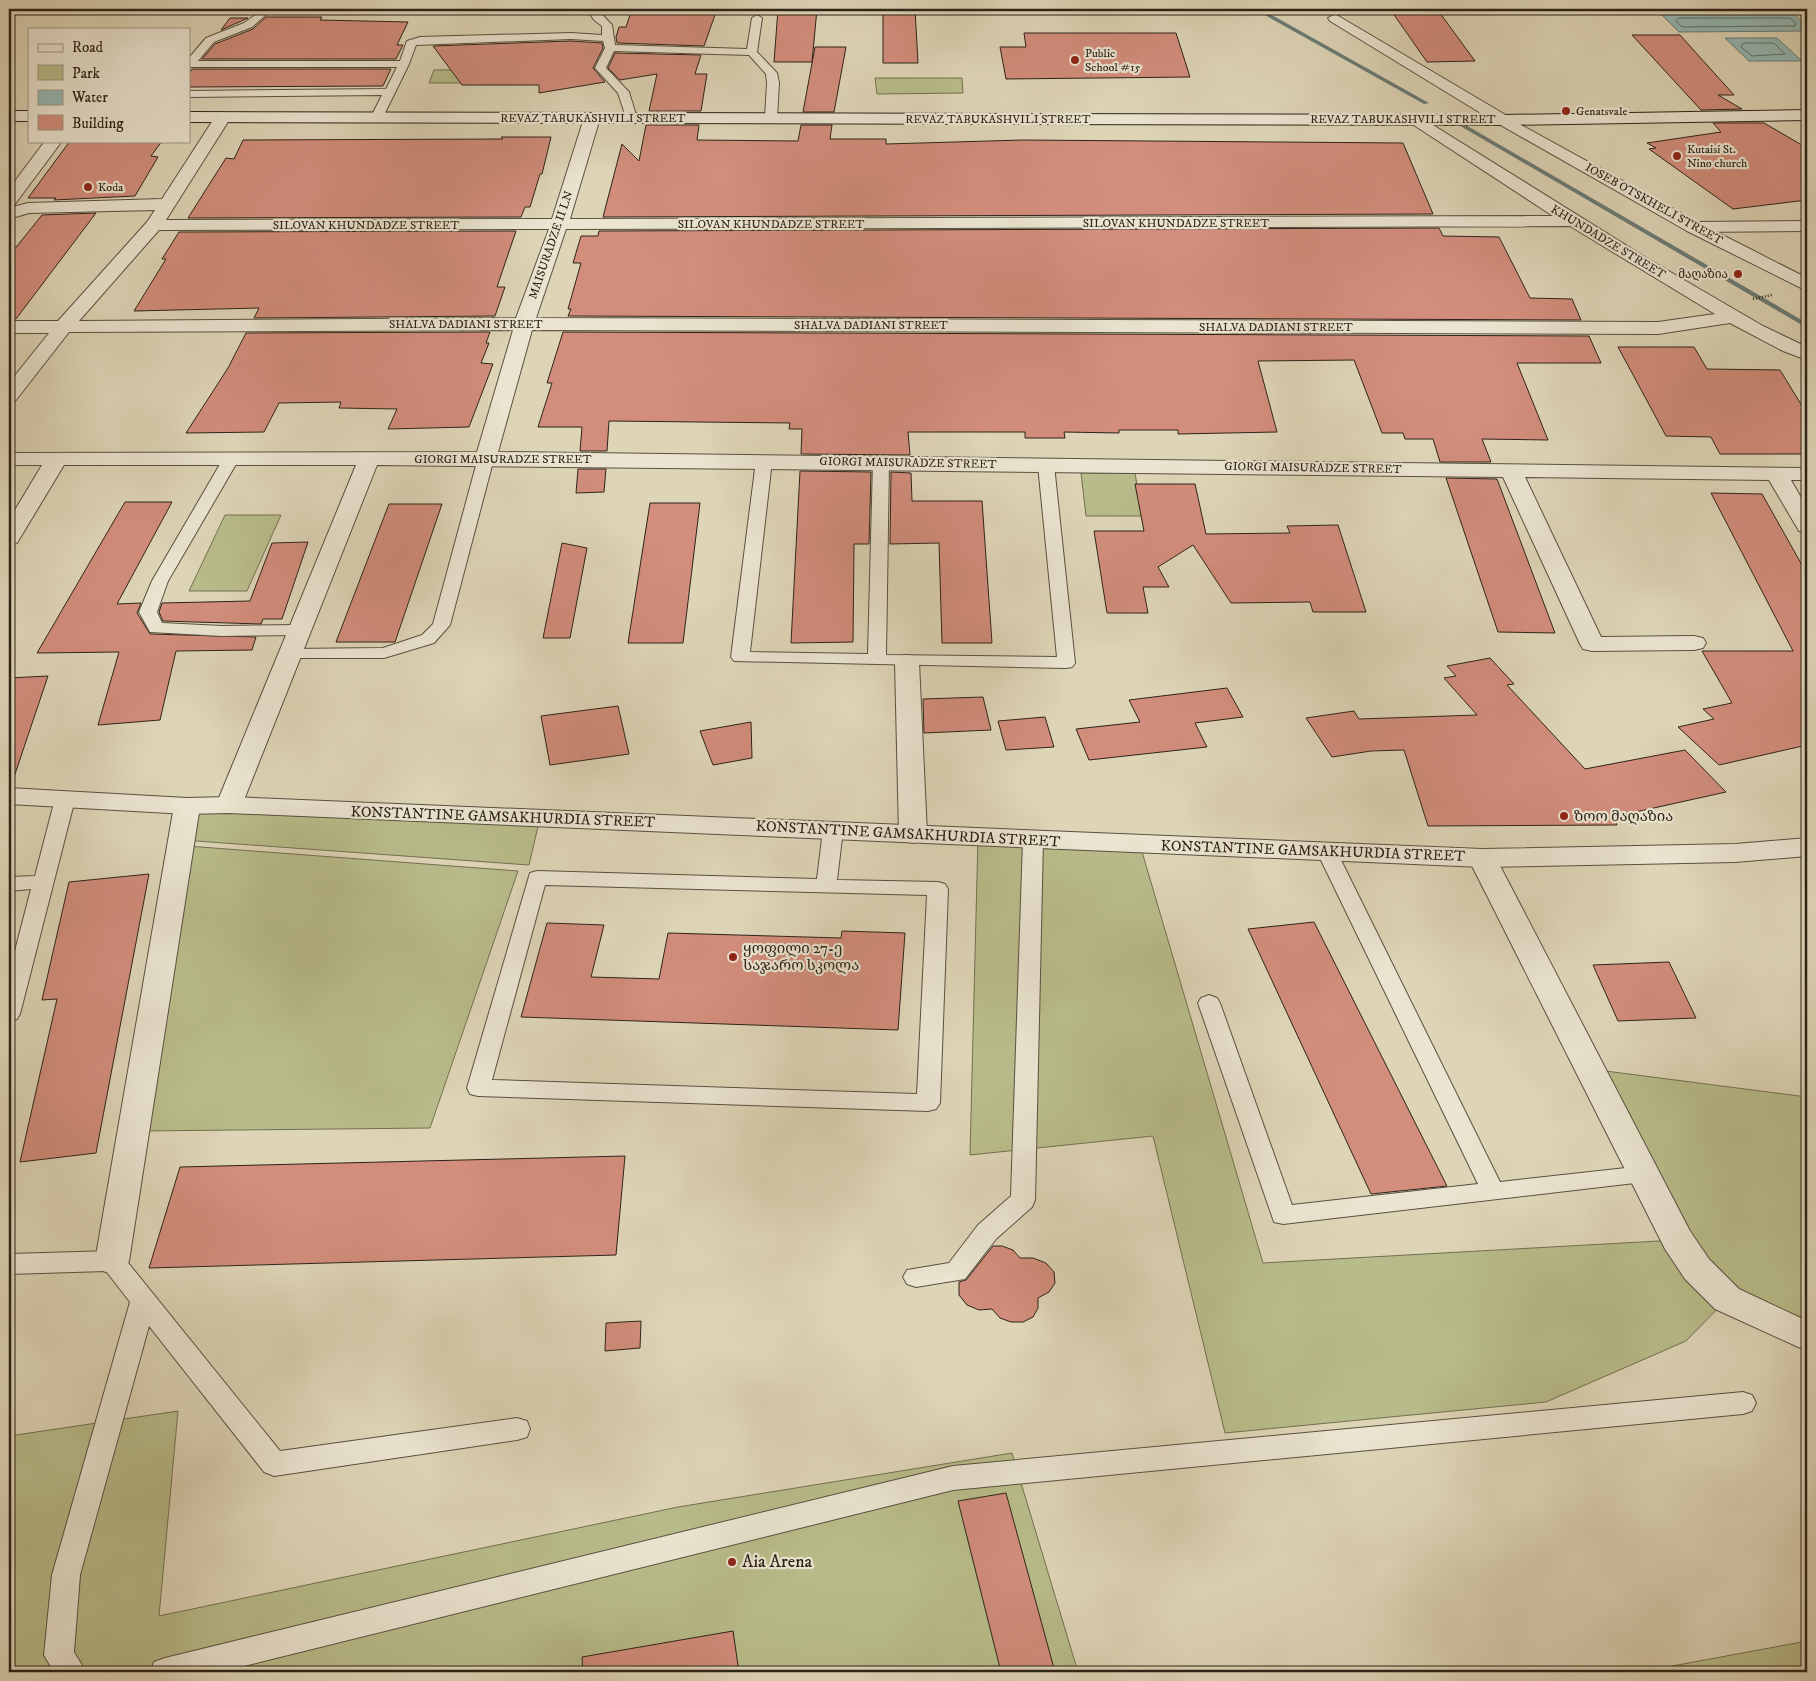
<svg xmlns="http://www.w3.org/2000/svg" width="1816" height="1681" viewBox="0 0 1816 1681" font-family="'IM FELL DW Pica','Noto Serif Georgian',serif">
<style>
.green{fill:#b8bc8a;stroke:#727051}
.water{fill:#94b8b4;stroke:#6b7c76}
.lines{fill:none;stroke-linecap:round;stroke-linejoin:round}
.shore{stroke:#606e66;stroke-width:1}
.stream{fill:#6b7c76;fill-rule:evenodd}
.building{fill:#d28d7c;stroke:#2d2318}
.service-casing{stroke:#595040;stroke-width:2}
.minor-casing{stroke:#595040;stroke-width:2}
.tertiary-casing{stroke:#595040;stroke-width:2}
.secondary-casing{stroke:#2d2318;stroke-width:2}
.path{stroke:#2d2318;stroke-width:2.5;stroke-dasharray:1 2;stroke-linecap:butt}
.service{fill:#eae4d0;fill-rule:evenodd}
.minor{fill:#eae4d0;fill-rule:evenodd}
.tertiary{fill:#eae4d0;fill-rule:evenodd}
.secondary{fill:#eae4d0;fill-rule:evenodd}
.poi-dot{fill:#8f2418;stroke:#eae4d0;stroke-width:2}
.labels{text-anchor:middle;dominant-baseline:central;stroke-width:4.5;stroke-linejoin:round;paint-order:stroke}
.far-poi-label{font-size:12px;fill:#2d2318;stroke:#eae4d0;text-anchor:start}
.far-street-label{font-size:12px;fill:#2d2318;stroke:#eae4d0}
.poi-label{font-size:15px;fill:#2d2318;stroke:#eae4d0;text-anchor:start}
.street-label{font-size:15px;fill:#2d2318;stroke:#eae4d0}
.near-poi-label{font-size:18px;fill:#2d2318;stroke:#eae4d0;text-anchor:start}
</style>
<rect width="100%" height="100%" fill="#ded5b7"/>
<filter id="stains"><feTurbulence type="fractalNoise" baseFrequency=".004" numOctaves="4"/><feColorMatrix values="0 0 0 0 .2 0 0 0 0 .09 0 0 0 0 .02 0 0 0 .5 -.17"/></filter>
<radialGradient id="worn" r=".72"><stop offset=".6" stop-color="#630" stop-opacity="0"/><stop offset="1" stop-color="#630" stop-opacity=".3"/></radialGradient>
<!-- green -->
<path class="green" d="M510,69L506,83H429L434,70Z
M875,78H962L963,93L877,94Z
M1081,473H1135L1142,516H1086Z
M225,515H281L247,591H189Z
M187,806L540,818L529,865L182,840Z
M978,837L1140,845L1263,1263L1677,1240L1590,1069L1807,1097V1337L1727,1299L1686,1341L1546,1402L1225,1433L1153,1136L970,1155Z
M187,846L518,871L430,1128L141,1131Z
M178,1411L159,1616L678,1507L1012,1453L1078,1672H9V1436Z
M1807,1641V1672H1640Z"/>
<!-- water -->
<path class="water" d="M1792,12L1807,26V31L1679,32L1660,13Z
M1725,38H1777L1802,61H1749Z"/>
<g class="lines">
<!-- shore -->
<path class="shore" d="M1679,18H1790L1796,23L1795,26L1682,27L1676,21Z
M1744,43H1774L1785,54L1752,56L1741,47Z"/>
<!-- stream -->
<path class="stream" d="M1254,9H1261L1429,103L1424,104Z
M1464,124L1807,323V328L1462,127L1461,126Z"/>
</g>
<!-- building -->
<path class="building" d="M778,9H817L812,62H774Z
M883,9H915L918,63H883Z
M1390,9H1437L1475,61L1427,62Z
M631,12H716L704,46L617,43L616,37L619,27H626Z
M266,17H322L320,20L408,22L397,45H403L396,59H202L215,44L253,29Z
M230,18H248L221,30Z
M1024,33H1176L1190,77L1006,79L1000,47H1026Z
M1632,35H1680L1734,95H1718L1742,109L1701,110Z
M571,41L602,43L603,48L593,68L605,82L539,93V85H462L433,46Z
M815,47H846L834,112H803Z
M615,53L701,55L695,74H707L701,111H649L657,74L620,80L608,68Z
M192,69H391L383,86L189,87V73Z
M1713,123H1764L1807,148V200L1733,209L1649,149L1656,148L1647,143L1721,132Z
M646,125H699L697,140L798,141L801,125H832L830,139H886V144L1023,140L1403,143L1433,214L603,217L622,144L639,161Z
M501,137H551L542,174H540L530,207H525L521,217L188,218L226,158L234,159L243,140L503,139Z
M70,141H162L151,156L158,157L135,196L54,200L56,198H28Z
M96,213L16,319H9V256L42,215Z
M1439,228L1443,236L1499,237L1530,298L1572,299L1581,320L568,316L571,309H568L581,263H573L581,236H598L599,231Z
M516,231L497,287H505L495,316L254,318L259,308L134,311L166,259H162L179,232Z
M490,332L486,343H489L481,363L493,364L469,427L388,429L397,409L339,408L341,402L279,403L264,432L186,433L228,368L246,333Z
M563,332L1589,336L1601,363H1517L1548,440L1482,439L1491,462H1440L1433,439H1405L1403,433H1382L1354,360L1258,361L1277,432L1178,434V430H1119V433L1064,432L1065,438H1025V432H908L910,455L801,454L802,429H789L790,423L609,421L607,451H580L582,427H538L552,383H547Z
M1618,347H1694L1707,369L1780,370L1807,414V454H1720L1711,437L1666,436Z
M578,469H606L604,492L576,493Z
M800,471L871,472L869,544H854L853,642L791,643Z
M891,472L911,473L912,501H982L992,643H942L939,543L890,544Z
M1446,478L1497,479L1555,633L1498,632Z
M1135,484H1195L1206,534L1290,533L1287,526L1338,525L1366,612H1313L1310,602L1231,603L1193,545L1158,567L1169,587H1143L1148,613H1107L1094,531H1144Z
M1711,493L1762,494L1807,574V745L1719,765L1678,727L1714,719L1703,709L1732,703L1702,651H1793Z
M125,502H172L117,604L141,603L137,613L150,634L256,637L252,650L176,651L160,720L98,725L119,652L37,653Z
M650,503H700L683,643H628Z
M389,504H442L395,642H336Z
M308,542L282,619H263L261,624L163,621L159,612L162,603L250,601L272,543Z
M562,543L587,548L570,638H543Z
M1490,658L1514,684L1507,685L1585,769L1685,750L1726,792L1613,817L1617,825L1428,826L1404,750L1371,751L1332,757L1306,718L1354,711L1359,719L1477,715L1444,678L1456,676L1447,666Z
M48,676L14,777H9V678Z
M1227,688L1243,717L1195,723L1207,747L1089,760L1076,729L1140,722L1129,700Z
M983,697L991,730L924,733L923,699Z
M618,706L629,754L550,765L541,716Z
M1045,717L1054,747L1006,750L998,721Z
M751,722L752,758L713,765L700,731Z
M149,874L96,1153L20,1162L57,999L42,1000L69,882Z
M1314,922L1447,1186L1371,1194L1248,929Z
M547,923L604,925L591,977L659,979L668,933L841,938L842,931L905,933L898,1030L521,1017Z
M1669,962L1696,1018L1618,1021L1593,965Z
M625,1156L616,1255L149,1268L180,1167Z
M993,1246H1002L1013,1250L1020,1258H1033L1046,1263L1054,1272L1055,1283L1049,1292L1038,1298V1308L1033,1317L1023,1322H1011L1000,1318L992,1309L979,1310L967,1305L959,1295V1282L966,1280Z
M641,1321L640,1348L605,1351L606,1323Z
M1006,1493L1055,1672H1001L958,1501Z
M733,1631L739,1672H583L582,1657Z"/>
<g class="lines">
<defs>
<path id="service" d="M264,9L269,12L252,27L214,42L198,61H400L407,41L420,37L571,33L602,35V26L594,20L587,9H597L612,25L615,45L747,49L752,18L757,15L762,18L757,52L777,73L779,83L777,118L771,121L765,118L767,83L766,74L749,55L614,51L606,68L629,92L637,118L631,121L627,120L618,93L595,68L605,48L603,41L571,39L416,45L409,64L383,117L377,120L371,117L382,95L189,97V91L386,89L397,67H189V58L206,38L244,23Z
M486,453L494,458L450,625L434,643L384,658H284L281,654L284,650L290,649L383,648L422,635L433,624L478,458Z
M231,454L239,459L168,581L157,612L162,623L222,626L300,625L306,626L309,630L306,634L300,635L222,636L150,632L139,612L152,581L223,459Z
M764,456L772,461L750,652L868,654L873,463L881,458L889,463L886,655L1057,657L1038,465L1046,460L1054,465L1075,663L1072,667L1066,668L734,661L731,657L756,461Z
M65,793L72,795L75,799L20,1014L17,1019L9,1022V974L31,889L9,891V877L35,876L55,799L58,795Z
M833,824L840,826L843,830L837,880L938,882L945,884L948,889L940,1103L936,1109L928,1111L478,1096L470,1094L467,1088L530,873L537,871L817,879L823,830L826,826ZM545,885L927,895L917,1094L492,1080Z
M1033,834L1040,836L1043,840L1035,1200L1032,1207L996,1239L965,1279L916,1287L907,1284L903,1277L907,1270L949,1263L978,1225L1011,1196L1023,840L1026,836Z
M1327,846L1334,847L1337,852L1500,1182L1644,1166L1652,1169L1656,1175L1652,1181L1283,1224L1274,1222L1198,1003L1201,998L1209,995L1217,998L1220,1003L1292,1205L1478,1184L1317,852L1320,847Z
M112,1251L121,1254L280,1451L517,1418L527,1421L530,1429L527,1437L517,1440L274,1476L264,1472L149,1326L80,1575L74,1652L86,1672H54L44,1655L52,1575L130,1302L106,1271L9,1274V1254Z
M1743,1392L1752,1395L1756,1403L1752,1411L1743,1414L953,1490L220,1672H150L154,1662L165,1658L953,1466Z"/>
<path id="minor" d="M1335,14L1509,117L1511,120L1503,125L1497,123L1330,21L1328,18Z
M223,112L231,117L166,220L552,219L584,118L592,113L600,118L570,219L1553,216L1406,120L1414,115L1420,117L1648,259L1763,326L1807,347V360L1783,351L1730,323L1658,334L532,330L498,452L1807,468V480H1791L1807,508V533L1799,531L1769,480L1525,477L1601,637L1694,636L1703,638L1706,643L1703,648L1694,650L1592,651L1583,649L1580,644L1503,477L377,465L242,805L239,811L229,813L219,811L216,805L356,465H64L17,543L9,545V520L42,465H9V453L477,452L513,330L69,332L16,400L9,402V383L49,333H9V321H58L147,222L155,210L29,213L9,219V208L28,203L162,199L217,114ZM1570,226L1715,314L1658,322L536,318L566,229ZM549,229L516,318L79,321L159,230Z
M45,141H62L15,204L9,205V189Z
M1807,221V231L1693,232L1687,231L1684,227L1687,223L1693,222Z
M907,655L916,657L919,662L927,834L923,840L913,843L903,840L899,834L895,662L898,657Z
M187,798L197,800L200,806L129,1261L124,1270L112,1274L100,1270L95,1261L174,806L177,800Z
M1482,849L1492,852L1496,858L1690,1231L1709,1259L1739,1289L1807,1321V1351L1715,1309L1685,1279L1665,1249L1468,858L1472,852Z"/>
<path id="tertiary" d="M1503,115L1699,223L1807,278V291L1687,231L1497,123L1495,120Z
M9,788L187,798L229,797L1482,849L1735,844L1807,838V856L1735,862L1482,867L229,813L187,814L9,804Z"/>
<path id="secondary" d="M1807,110V120L1503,125L189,122V112L1503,115Z
M9,111H29V121H9Z"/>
</defs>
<!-- service casing -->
<use href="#service" class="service-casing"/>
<!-- minor casing -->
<use href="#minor" class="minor-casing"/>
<!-- tertiary casing -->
<use href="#tertiary" class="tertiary-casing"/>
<!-- secondary casing -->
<use href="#secondary" class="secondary-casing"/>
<!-- path -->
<path class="path" d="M1753,299L1772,295"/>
<!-- service -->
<use href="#service" class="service"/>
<!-- minor -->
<use href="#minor" class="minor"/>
<!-- tertiary -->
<use href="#tertiary" class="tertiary"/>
<!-- secondary -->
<use href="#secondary" class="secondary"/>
</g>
<!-- markers -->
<g class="poi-dot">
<circle cx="1075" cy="60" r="5"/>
<circle cx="1566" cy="111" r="5"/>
<circle cx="1677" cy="156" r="5"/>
<circle cx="88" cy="187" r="5"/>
<circle cx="1738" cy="274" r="5"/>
<circle cx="1564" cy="816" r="5"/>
<circle cx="733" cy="957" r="5"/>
<circle cx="732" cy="1562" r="5"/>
</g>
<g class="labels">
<!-- far-poi labels -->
<g class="far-poi-label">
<text x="1085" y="53">Public<tspan x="1085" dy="14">School #15</tspan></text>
<text x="1576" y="111">Genatsvale</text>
<text x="1687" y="149">Kutaisi St.<tspan x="1687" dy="14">Nino church</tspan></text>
<text x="98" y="187">Koda</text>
<text x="1728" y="274" text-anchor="end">მაღაზია</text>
</g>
<!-- far-street labels -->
<g class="far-street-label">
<text x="593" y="118">REVAZ TABUKASHVILI STREET</text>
<text x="998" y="119">REVAZ TABUKASHVILI STREET</text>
<text x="1403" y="119">REVAZ TABUKASHVILI STREET</text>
<text transform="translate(1654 204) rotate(29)">IOSEB OTSKHELI STREET</text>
<text x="1176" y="223">SILOVAN KHUNDADZE STREET</text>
<text x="771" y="224">SILOVAN KHUNDADZE STREET</text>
<text x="366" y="225">SILOVAN KHUNDADZE STREET</text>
<text transform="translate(1608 242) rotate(31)">KHUNDADZE STREET</text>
<text transform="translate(551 245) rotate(-71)">MAISURADZE II LN</text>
<text x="466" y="324">SHALVA DADIANI STREET</text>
<text x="871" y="325">SHALVA DADIANI STREET</text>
<text x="1276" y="327">SHALVA DADIANI STREET</text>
<text x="503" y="459">GIORGI MAISURADZE STREET</text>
<text transform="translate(908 463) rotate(1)">GIORGI MAISURADZE STREET</text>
<text transform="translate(1313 468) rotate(1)">GIORGI MAISURADZE STREET</text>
</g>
<!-- poi labels -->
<g class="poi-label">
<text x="1574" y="816">ზოო მაღაზია</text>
<text x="743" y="948">ყოფილი 27-ე<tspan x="743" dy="17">საჯარო სკოლა</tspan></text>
</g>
<!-- street labels -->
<g class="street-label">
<text transform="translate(503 817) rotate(2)">KONSTANTINE GAMSAKHURDIA STREET</text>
<text transform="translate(908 834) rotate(3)">KONSTANTINE GAMSAKHURDIA STREET</text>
<text transform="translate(1313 851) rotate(2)">KONSTANTINE GAMSAKHURDIA STREET</text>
</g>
<!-- near-poi labels -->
<g class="near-poi-label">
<text x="742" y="1562">Aia Arena</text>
</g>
</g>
<!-- margin -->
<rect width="1816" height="1681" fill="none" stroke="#ded5b7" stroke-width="30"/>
<rect x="10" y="10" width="1796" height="1661" fill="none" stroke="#2d2318" stroke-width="2.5"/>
<rect x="15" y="15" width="1786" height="1651" fill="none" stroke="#2d2318"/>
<!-- legend -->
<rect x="28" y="28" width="162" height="115" fill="#eae4d0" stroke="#9e9786"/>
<rect x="38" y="44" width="25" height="8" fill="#eae4d0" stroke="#9e9786"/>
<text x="72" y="52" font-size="15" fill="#2d2318">Road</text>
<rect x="38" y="65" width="25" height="15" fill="#b8bc8a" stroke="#9e9786"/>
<text x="72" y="78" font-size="15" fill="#2d2318">Park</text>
<rect x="38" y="90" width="25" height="15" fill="#94b8b4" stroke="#9e9786"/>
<text x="72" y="102" font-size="15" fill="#2d2318">Water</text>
<rect x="38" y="115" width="25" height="15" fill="#d28d7c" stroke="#9e9786"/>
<text x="72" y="128" font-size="15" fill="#2d2318">Building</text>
<rect width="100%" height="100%" filter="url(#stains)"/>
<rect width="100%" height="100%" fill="url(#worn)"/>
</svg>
